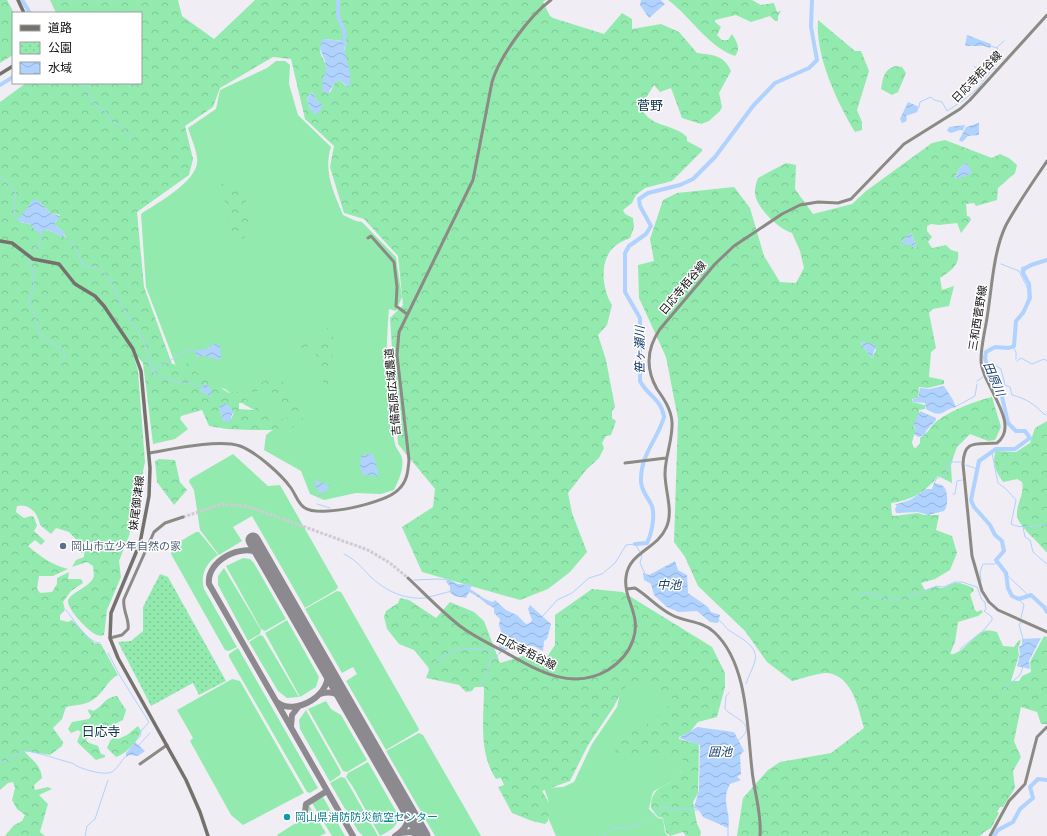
<svg xmlns="http://www.w3.org/2000/svg" width="1047" height="836" viewBox="0 0 1047 836" font-family="Rubik,'Noto Sans JP',sans-serif">
<style>
.green{fill:#93eaaf}
.forest{fill:url(#forest-crowns);fill-rule:evenodd}
.park{fill:url(#park-dots)}
.water{fill:url(#water-waves)}
.lines{fill:none;stroke-linecap:round;stroke-linejoin:round}
.stream{stroke:#afd2ff;stroke-width:1}
.river{stroke:#afd2ff;stroke-width:4}
.taxiway{stroke:#8c8a8e;stroke-width:6}
.runway{stroke:#8c8a8e;stroke-width:15}
.secondary-tunnel{stroke:#cfccd2;stroke-width:3;stroke-dasharray:3 1.5;stroke-linecap:butt}
.secondary{stroke:#8c8a85;stroke-width:3}
.primary{stroke:#75726d;stroke-width:3.5}
.service-dot{fill:#5c6f8a;stroke:#fff;stroke-width:1.5}
.culture-dot{fill:#0f9aa8;stroke:#fff;stroke-width:1.5}
.labels{text-anchor:middle;dominant-baseline:central;stroke-width:3;stroke-linejoin:round;paint-order:stroke}
.street-label{font-size:11px;fill:#0f0e10;stroke:#fff}
.service-label{font-size:11px;fill:#4e5e75;stroke:#fff;text-anchor:start}
.culture-label{font-size:11px;fill:#0d838f;stroke:#fff;text-anchor:start}
.water-label{font-size:12px;font-style:italic;fill:#163d6b;stroke:#fff}
.quarter-label{font-size:13px;fill:#083047;stroke:#fff}
</style>
<defs>
<pattern id="forest-crowns" width="20" height="18" patternUnits="userSpaceOnUse"><rect width="20" height="18" fill="#93eaaf"/><path d="M2 6a3 3 0 1 1 6 0M12 15a3 3 0 1 1 6 0" fill="none" stroke="#7ec896"/></pattern>
<pattern id="park-dots" width="8" height="8" patternUnits="userSpaceOnUse"><rect width="8" height="8" fill="#93eaaf"/><path d="M2 2h.1M6 6h.1" fill="none" stroke="#7ec896" stroke-width="1.8" stroke-linecap="round"/></pattern>
<pattern id="water-waves" width="16" height="10" patternUnits="userSpaceOnUse"><rect width="16" height="10" fill="#afd2ff"/><path d="M0 5q4-4 8 0t8 0" fill="none" stroke="#95b3da"/></pattern>
</defs>
<rect width="100%" height="100%" fill="#f1edf4"/>
<!-- green -->
<path class="green" d="M276,61H285L290,65L289,84L298,115L331,147C323,171 334,193 343,215L356,221L362,222L396,257L402,297L396,311L389,309C385,354 386,400 395,444C396,449 401,453 402,458C404,469 399,480 394,490L381,494L356,493L324,500L310,494L301,471L264,450L266,435L280,424L245,405L225,389L217,387L176,366L146,287L141,214C157,203 201,180 197,158C196,148 191,138 188,128L216,109L220,90L267,68Z
M233,454L268,486L280,485L338,587L336,590L305,608L252,516L233,527L242,541L219,555L200,530L194,490L189,482L190,479Z
M196,532H199L218,555C206,563 200,575 204,589L237,647L229,651L225,650L171,554L174,545Z
M243,558L250,559L254,563L286,619L265,631L261,629L226,566Z
M224,568L261,630L260,634L248,641L218,585V576Z
M337,591L341,592L419,729L418,731L386,750L346,681L357,674L353,667L342,673L305,609Z
M287,620L319,677L316,687L300,697L265,633Z
M260,635L263,636L299,697L287,698L278,691L249,642Z
M238,648L318,788L310,793L307,792L229,657V654Z
M680,675L673,728L686,763L678,778L654,791L652,795L649,809L658,818L663,819L665,832L668,836H556L549,820L547,812L549,802L544,788L563,787L574,782L592,744L617,707L619,698L617,680L649,682L667,696Z
M232,679L240,681L304,793L243,825L231,815L190,741L193,738L177,710Z
M326,701L331,709L341,715L367,760L347,772L343,771L308,709Z
M306,710L341,772L340,775L330,782L300,729L299,720Z
M419,733L423,735L481,836H435L386,751Z
M368,762L397,813C400,827 390,830 380,836L353,787L346,777L348,773Z
M341,777L345,778L378,836H363L358,831L330,783Z
M323,797L345,836H332L312,803Z
M309,805L326,833L320,836H278L277,835L310,814L307,807Z"/>
<!-- forest -->
<path class="forest" d="M0,0H7L14,13L13,55L0,63Z
M50,0H178L182,16L214,39L255,0H546L543,2L550,16L553,18L604,34L622,13L632,19V29L661,24L679,32L697,53C713,55 724,55 731,71L719,93L722,107L720,111L709,121L701,124L682,118L671,88L660,92L654,85L644,101L642,110C653,128 672,123 687,137V141L702,149V151L672,181L645,188L636,195L632,203L623,210L625,214L633,218L634,227L630,238C625,240 618,243 614,247C599,260 602,290 612,305L607,325L598,335L606,360L615,407L612,411V418L616,421L611,435L606,436L602,443L604,448L599,458L586,470L568,493L572,513L587,552L570,572L548,589L520,600L422,572L402,527L433,507L435,489L398,444L390,318L403,305L398,256L364,219L344,213L330,167L334,146L305,119L291,59L273,57L220,88L213,107L185,126L193,159L189,175L137,212L144,287L172,364H174L178,367H185L187,363L193,365L197,373L229,393L247,390L268,379L280,378L301,409L303,421H298L294,423C283,417 279,407 276,395C267,388 258,391 247,393L245,398L248,401L247,403H239V409L253,410L259,406L266,408L296,428L289,427L270,430H252L227,429L209,426L202,410L181,416L180,419L188,429L175,439L153,444L143,363L132,350L138,371L145,462L129,536L119,561L121,577L107,610L104,635C101,636 98,636 95,634C88,631 67,609 68,601C70,592 90,588 94,576L93,566L87,562L72,567L76,560L84,557V553H81L82,546L69,532L56,528L51,534L40,525C38,513 29,503 17,506L16,512L24,518L31,516L34,517L37,526L34,531L45,541L41,545L35,540L28,546C41,557 52,565 68,569L53,576H39L37,589L40,593L52,592L57,584V578L69,572L68,579H81L83,583L71,591L63,602L65,610L60,615V620L68,622L72,620L94,643L101,644L118,675C107,680 103,695 91,701C85,705 74,705 66,707L62,719L53,728L63,742L62,746L50,755L24,751C32,760 41,765 42,778L34,785L35,790L48,787L52,789L39,795L48,804L40,832L45,836H5L14,825L22,821L25,815L17,809L12,800L15,788L13,782L8,783L0,790V102L26,83H141V13H56ZM323,39L345,41L346,43C340,57 353,69 346,86L340,80L335,82L330,93L324,88C322,83 324,78 326,73C328,65 322,59 320,51C320,48 322,43 323,39ZM312,92L317,101L322,105L316,114L310,109L307,98ZM40,202L50,213L60,215L55,224L67,238C60,236 49,229 43,230L41,234L29,224L20,222ZM219,407L234,413L231,419L223,421Z
M668,0H752L761,5L774,3L777,12L781,11L778,16V21H775L770,16L751,22L736,15L715,20V22L721,27L717,35L722,40H728L732,34C737,42 741,48 735,56C707,46 691,17 668,0Z
M818,20L855,51H861L869,71L857,110L862,122V130L855,132C837,102 815,55 818,20Z
M895,66L902,67L906,73L898,92L892,95L881,89C883,77 884,70 895,66Z
M945,140L992,158L1000,154L1009,158L1017,165L1015,173L998,188L997,200L976,206L974,203L966,204L967,216L970,217L971,220L961,233L957,223L939,225L931,224L927,226V231L932,237L928,242L932,248L946,245L951,250L958,252C960,266 950,271 940,278L942,290L954,286L949,306L933,309L929,313L936,348L931,352L929,377L944,380V384L928,388L919,387L918,398L912,399V402L925,405V409L919,410V415L913,427L916,429L912,442L913,447L916,448L920,443V438C928,434 930,426 937,421C951,410 975,401 992,397L1001,427L995,440L988,441L970,434L957,447L954,455L951,465L952,483L938,476C924,493 912,500 891,503L892,515L894,516L918,513L924,515H939L936,530L952,536L957,553L950,570L935,579L921,583L925,590L936,586C944,591 946,585 954,583C960,582 968,586 973,588L974,591L970,594L975,610L977,612L981,610L983,612L978,616L958,622L955,642L950,654C961,656 973,635 984,631C988,630 993,631 997,632L1003,646L1014,647L1019,640L1021,641L1018,648L1019,655L1011,681H1019L1022,676L1031,672L1030,662L1044,636L1047,637V724H1041L1037,712L1021,707L1014,741L1021,757L1013,771L1015,788L1003,807H1000L997,812L999,813L991,828L984,832L980,836H737L743,798L768,770L780,762L831,753L864,728C858,708 853,677 828,673C821,672 800,679 792,681L767,662L745,631L698,586L685,557L674,542L678,419L666,357L639,298L638,265L654,261L650,239L663,200L677,193L734,187L750,208L764,256L780,282L796,283L804,268L800,251L792,233C778,229 753,205 755,190C755,186 757,181 758,178L786,163L796,165L795,189L813,214L852,204L866,191L932,143ZM966,162L971,173L955,178L959,169ZM911,233L917,248L905,243L901,246L903,240ZM864,342L873,345L876,350L872,358L860,343Z
M222,183L231,189L239,186C249,200 249,216 249,233L243,239L230,240L226,204L219,191Z
M327,320C339,339 330,362 330,383L324,386L322,374L315,371L310,363L318,351L312,345L298,350L307,339L325,343C331,335 328,329 324,321Z
M1047,421V552H1046C1039,542 1019,527 1017,516C1016,504 1025,494 1022,482L1017,479L1003,482C997,474 991,461 996,451L1016,452L1030,443L1035,428Z
M159,459L175,460L180,482L187,490L174,505L157,482L155,461Z
M592,589L623,592L712,647L725,673V687L717,717L698,722L689,733L679,737V739L698,744L699,746L698,793L693,802L697,824L701,832L700,836H686L683,832L670,836L666,832L663,818L658,817L651,808C651,804 651,799 653,796C658,782 686,784 683,760L671,756L661,760L647,755L635,754L621,760L614,748C627,732 645,727 661,714C666,709 668,704 675,702L674,698H669L649,684H632L623,689L613,708L588,745L570,781L542,791L550,804L548,821L545,824L532,821L512,813L498,787L504,785L501,778L496,779C478,752 484,718 484,687H475L472,691L466,692L459,685L426,678L429,670L428,667L414,650L399,644L387,629L384,617L386,611L398,603L400,598L409,600L436,618L450,602L474,612L484,621L500,663L523,656L547,657L555,645V615Z
M117,696L126,710L123,720L86,739L87,742L98,746L101,754L105,755V757L96,760L77,742L81,732L78,730L71,733L68,729L72,722L89,719L91,716L88,711L89,709L93,711C104,706 103,698 117,696Z
M138,726L141,731C138,741 126,754 116,757L107,748L110,741L114,737L118,739L127,735Z"/>
<!-- park -->
<path class="park" d="M160,574L168,577L226,681L199,695L193,683L151,706L118,642L131,641L143,631V607Z"/>
<!-- water -->
<path class="water" d="M641,0H661L665,4L649,18L640,5Z
M967,35L991,44L990,48L984,46H965Z
M322,39L344,41L346,40L347,42L344,48L350,72V85L348,87L340,80L335,82L328,94L322,91L323,77L326,73L325,61L320,49Z
M312,92L317,101L323,105L316,115L310,109L307,98Z
M908,102L919,107L917,112L906,116L907,120L905,122L902,123L900,119Z
M979,123V135L968,136L962,142L959,140L964,131L960,130L951,133L947,131L949,127L965,125L963,130L964,131L966,127Z
M966,162L972,173L955,180L959,169Z
M34,199L40,202L50,213L60,216L55,224L59,229L65,232L63,235L68,238C60,237 51,229 43,230L41,235L29,224L17,221Z
M910,233H911L917,248L905,243L901,246L903,240Z
M864,342L876,345L872,358L860,343Z
M214,344L220,345L221,360L206,356L196,357V350H204Z
M204,382L211,389V395L213,397L199,391L204,386Z
M944,386L953,400L956,407C942,409 944,420 926,409L925,403L912,402L913,399L918,398L920,388L929,389Z
M226,403L234,412L231,417L232,420L228,422L223,421L219,407Z
M920,411L936,418V420L926,431L925,435L918,437L914,434L916,429L913,426Z
M373,454L379,476L363,475L360,468L361,455Z
M314,480L330,486L324,493L321,492L317,504L320,493L316,487Z
M934,483C937,484 941,484 943,486C949,491 948,507 944,511L928,515L918,512L896,513L895,509L897,505H894L910,500L926,489H932Z
M675,561L678,570L687,575L688,593L708,607L711,612L720,615L718,623L710,622L697,611L678,612L667,607L654,595L651,584L644,580L643,573L649,575Z
M448,579L458,584L472,585L470,589C477,593 486,601 493,602L495,600L506,610L517,615L526,624L530,623L532,620L528,609L530,605L551,624L547,639L544,641L543,651C539,650 536,646 532,646C521,645 506,648 498,655L500,651L499,645L503,638L499,625L500,619L494,613V608C485,604 479,596 469,592L466,598L454,596L450,592V586L446,582Z
M1041,638L1029,661L1030,669L1017,666L1020,654L1019,647L1022,645V639Z
M697,727L734,732L744,751L740,755L741,774L737,777L741,780L730,784C720,801 732,814 728,828L703,817L698,809L694,808L699,790L700,745L679,738Z
M135,742L145,751L138,756L129,755L126,757V753Z"/>
<g class="lines">
<!-- stream -->
<path class="stream" d="M990,46L997,48
M974,66L977,69L982,81
M977,69L988,64L993,67L998,63L997,47L1004,41
M79,83L89,94L94,104L106,112L111,122L120,125L131,137
M919,107L920,102L931,97L934,100L942,102L947,111C958,104 967,98 977,89C982,84 987,74 994,68L996,69
M0,175L16,193L14,215L19,220
M67,238L75,246L83,266L100,268L109,278L126,314L143,339L153,372C161,375 168,379 177,382C186,384 194,383 202,387
M29,253L40,244L41,234
M28,259L33,269L34,286L29,302L36,318L39,333L49,342L63,349L65,357L62,361
M1001,264L1019,271C1021,276 1024,280 1026,285C1032,298 1024,308 1018,318
M1024,277L1021,271L1022,267H1026
M1013,347L1016,352V359
M1017,361L1021,358L1032,364L1044,359L1047,361
M986,363L995,365L1001,369L1005,385L1010,387L1012,395C1027,399 1034,404 1045,415L1047,413
M154,370L188,350H197
M987,376H990
M977,381L983,377
M955,407L975,396L977,384
M992,453L998,483L1006,489L1016,500L1011,524C1023,530 1035,524 1047,525
M966,465L977,469
M934,483L937,478L946,474L950,462H961
M953,494H955L957,481L962,480
M317,504L330,508
M1023,527L1025,537L1030,540L1033,552L1047,564
M344,554C356,560 361,567 370,576C385,591 405,600 426,598
M1007,575L1028,595
M414,580L439,579L448,580
M981,581L980,572L983,564H995L997,562
M861,593C877,592 888,604 902,599
M429,597L452,591
M908,597L937,586L944,587L955,582H962L977,587L982,600L985,602L986,609L984,611L992,617V620L984,630L960,649
M1019,599L1024,605L1021,618
M66,610C74,619 87,643 100,643
M542,617L557,600L572,593L589,578L602,574L615,563L626,545L635,544L642,555L640,563L645,574
M718,620C724,623 725,628 730,631C739,637 759,646 755,661C753,669 748,676 746,684
M1021,623L1019,624L1023,639
M108,653L120,676L149,722L141,731L140,736L135,742
M435,662C442,659 448,653 455,650C465,647 483,649 493,651L495,649
M482,686V682C489,676 486,665 492,658H496L498,655
M1003,690L1020,675L1023,667
M729,693L726,696L725,709C733,718 761,725 737,741
M138,746L150,733
M0,762C10,761 17,752 26,751C33,751 63,761 72,763C79,769 105,776 112,772C118,768 121,761 125,757
M650,818L662,807L698,810
M728,827V836
M85,836L87,826L95,819L108,780
M604,836L612,828H625L643,823"/>
<!-- river -->
<path class="river" d="M22,0L30,13
M338,0V17L344,30L345,44
M0,85L13,77
M1047,260L1031,265L1024,269L1023,273L1029,284L1030,298L1023,313L1016,321L1014,346L1009,348L995,347L986,352L985,358L989,373L1000,388L1008,423L1016,431H1025L1030,438L1015,449H996L979,461L971,500L974,507L990,525L995,535L1002,541L1004,551L996,560L1006,573L1008,588L1012,596L1019,599L1031,595L1044,607L1047,612
M635,544L647,543C652,533 655,516 652,506C648,497 641,491 641,481C640,455 658,439 664,417C662,400 647,395 640,381V318L625,292V253L629,246L646,234L651,226L640,206L639,199L648,193L680,185L693,179L715,157L753,106L775,83L809,68L817,60L811,27L812,0
M994,836L998,830L1013,822L1020,809L1033,798L1030,787L1038,779L1047,780"/>
<!-- taxiway -->
<path class="taxiway" d="M261,554C242,542 206,561 209,584L353,836
M320,694C332,690 340,694 347,704
M277,702C294,717 336,694 326,668
M291,726L292,715L299,706
M302,814L305,812L306,804L327,791
M400,833L411,832L421,836
M395,836C407,829 411,820 406,808"/>
<!-- runway -->
<path class="runway" d="M253,540L423,836"/>
<!-- secondary-tunnel -->
<path class="secondary-tunnel" d="M183,517L222,504L250,507L368,550L390,563L408,578"/>
<!-- secondary -->
<path class="secondary" d="M1047,161C1033,182 1018,203 1006,225C993,252 992,288 987,318C985,331 981,346 981,360C981,384 1022,424 997,443C978,445 964,438 963,464L972,556L982,591L989,602L998,610L1047,632
M368,238L371,236L394,262L397,287L396,306L407,314
M149,453C173,449 218,439 240,446C256,452 281,474 291,488C296,495 298,504 305,508C320,518 386,503 398,490C407,482 408,472 409,460L397,355L399,332L473,180L492,82C500,56 529,16 551,0
M625,463L666,458
M408,578C425,594 442,612 460,626C473,636 488,643 503,651C535,669 571,692 608,670C619,663 629,652 633,640C642,615 623,599 626,577C629,552 657,549 666,528C674,512 665,491 665,474C665,456 673,440 672,422C671,409 664,399 657,389C645,368 647,348 660,329L715,264L734,246L782,214L800,205L818,202L838,203L851,199L904,144L960,109L970,100L1047,15
M627,589L635,588C648,596 658,608 672,615C685,622 703,621 714,632C748,663 747,727 752,770C754,792 762,813 760,836
M110,638L122,635L128,629C130,620 122,610 124,599L154,532L165,523L183,517
M140,764L167,745
M990,836L1009,801L1025,784L1037,737L1047,727"/>
<!-- primary -->
<path class="primary" d="M18,0L24,13
M0,74L13,66
M0,241L12,243L33,259L59,264L75,284L95,296L104,306L133,349L141,371L150,468L149,496L140,543L111,613L110,638L118,658L186,780L200,812L208,836"/>
</g>
<!-- markers -->
<circle class="service-dot" cx="63" cy="546" r="4"/>
<circle class="culture-dot" cx="287" cy="817" r="4"/>
<g class="labels">
<!-- street labels -->
<g class="street-label">
<text transform="translate(977 77) rotate(-46)">日応寺栢谷線</text>
<text transform="translate(683 288) rotate(-50)">日応寺栢谷線</text>
<text transform="translate(978 318) rotate(-81)">三和西菅野線</text>
<text transform="translate(393 392) rotate(-95)">吉備高原広域農道</text>
<text transform="translate(137 503) rotate(-83)">妹尾御津線</text>
<text transform="translate(526 652) rotate(27)">日応寺栢谷線</text>
</g>
<!-- service labels -->
<g class="service-label">
<text x="71" y="546">岡山市立少年自然の家</text>
</g>
<!-- culture labels -->
<g class="culture-label">
<text x="295" y="817">岡山県消防防災航空センター</text>
</g>
<!-- water labels -->
<g class="water-label">
<text transform="translate(640 350) rotate(-90)">笹ヶ瀬川</text>
<text transform="translate(994 379) rotate(67)">田原川</text>
<text x="669" y="585">中池</text>
<text x="720" y="752">囲池</text>
</g>
<!-- quarter labels -->
<g class="quarter-label">
<text x="650" y="105">菅野</text>
<text x="101" y="731">日応寺</text>
</g>
</g>
<!-- legend -->
<rect x="12" y="12" width="130" height="72" fill="#ffffff" stroke="#9f9f9f"/>
<rect x="20" y="25" width="20" height="6" fill="#75726d" stroke="#9f9f9f"/>
<text x="48" y="32" font-size="12" fill="#0f0e10">道路</text>
<rect x="20" y="42" width="20" height="12" fill="url(#park-dots)" stroke="#9f9f9f"/>
<text x="48" y="52" font-size="12" fill="#0f0e10">公園</text>
<rect x="20" y="62" width="20" height="12" fill="url(#water-waves)" stroke="#9f9f9f"/>
<text x="48" y="72" font-size="12" fill="#0f0e10">水域</text>
</svg>
